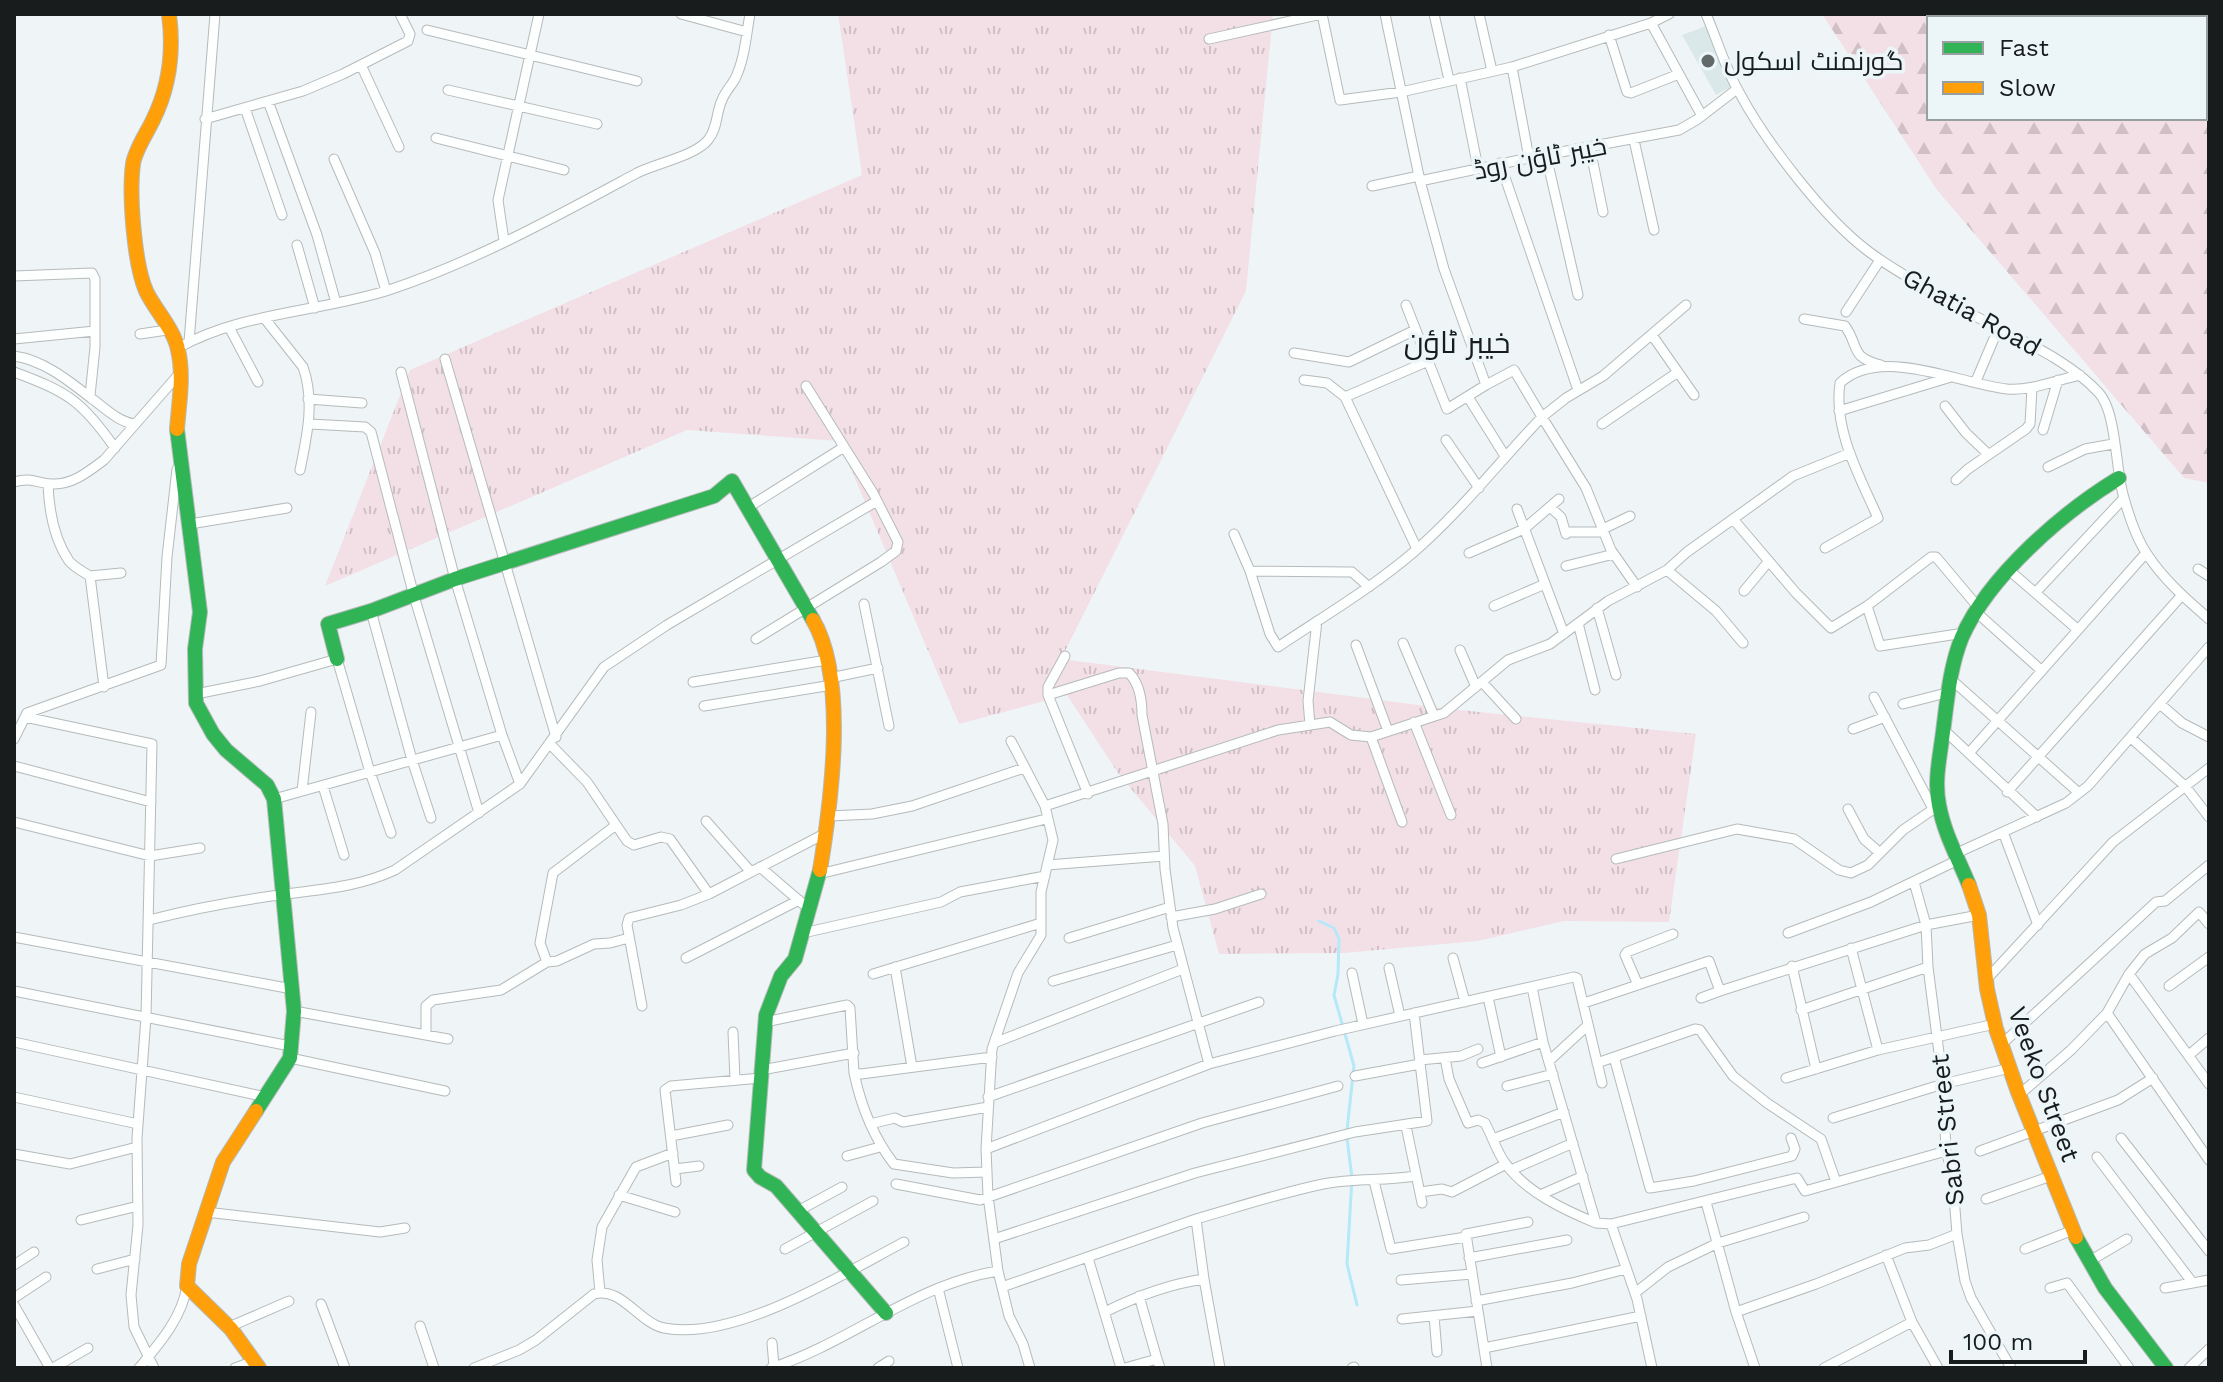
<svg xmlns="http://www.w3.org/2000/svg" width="2223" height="1382" viewBox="0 0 2223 1382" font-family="'Work Sans',Cairo,sans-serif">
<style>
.built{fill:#dae8ea}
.grass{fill:url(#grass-tufts)}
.forest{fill:url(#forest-firs);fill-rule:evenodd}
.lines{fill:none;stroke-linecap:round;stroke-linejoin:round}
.stream{stroke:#b5e8f9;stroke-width:3}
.street-casing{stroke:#b5babb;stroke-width:11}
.fast-casing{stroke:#b5babb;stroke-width:16}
.slow-casing{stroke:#b5babb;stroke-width:16}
.street{stroke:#fdfefe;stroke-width:9}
.fast{stroke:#30b455;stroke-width:14}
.slow{stroke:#ff9f0a;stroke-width:14}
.poi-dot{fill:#636869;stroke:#ecf6f9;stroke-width:3}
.labels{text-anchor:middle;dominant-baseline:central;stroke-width:7;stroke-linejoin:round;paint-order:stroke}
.poi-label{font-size:26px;fill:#181c1d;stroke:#ecf6f9;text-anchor:start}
.street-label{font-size:26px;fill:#181c1d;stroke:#ecf6f9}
.quarter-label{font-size:30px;fill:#181c1d;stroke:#ecf6f9}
</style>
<defs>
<pattern id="grass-tufts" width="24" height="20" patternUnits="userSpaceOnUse" patternTransform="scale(2)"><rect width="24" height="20" fill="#f3e0e7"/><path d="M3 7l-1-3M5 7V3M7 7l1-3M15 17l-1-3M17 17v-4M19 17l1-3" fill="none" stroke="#d0c0c6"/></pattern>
<pattern id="forest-firs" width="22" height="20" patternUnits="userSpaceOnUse" patternTransform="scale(2)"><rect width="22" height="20" fill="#f3e0e7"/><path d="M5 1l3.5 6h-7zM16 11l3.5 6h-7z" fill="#d0c0c6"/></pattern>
</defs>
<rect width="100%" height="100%" fill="#eff5f6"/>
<!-- built -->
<path class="built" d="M1706,26L1731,87L1716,95L1682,35Z"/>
<!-- grass -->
<path class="grass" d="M838,14H1273L1246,291L1061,659L1450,709L1696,734L1669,922L1564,921L1478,941L1344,953L1219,954L1195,866L1118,773L1067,695L959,724L839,441L687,430L325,586L410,370L862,175Z"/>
<!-- forest -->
<path class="forest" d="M1822,14H2209V483L2184,478L1937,190ZM1929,18H2205V118H1929Z"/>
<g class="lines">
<!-- stream -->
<path class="stream" d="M1319,921L1334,928L1339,939L1338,974L1334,995L1354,1066L1347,1130
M1347,1138L1352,1178L1347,1264L1357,1305"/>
<defs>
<path id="street" d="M681,14L747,32
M1385,14L1420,181
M1434,14L1449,80
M1479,14L1492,71
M1706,14C1717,39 1725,68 1739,92C1765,141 1824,218 1868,251C1898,274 1934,291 1966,311C2010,336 2065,356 2099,393C2117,413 2115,469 2124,498C2129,516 2136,538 2147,554C2163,579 2187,600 2209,619
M1651,23L1702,116
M427,30L637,81
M1609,35L1627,92L1631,93L1679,74
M1209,39L1322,14L1340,100L1401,92L1512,67L1651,23L1669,14
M361,65L399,147
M1512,67L1529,158
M1460,78L1478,168
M448,90L597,124
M268,101L317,235L336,303
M245,108L282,215
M205,119L303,91L343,74L408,41L410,34L400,14
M436,138L564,170
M1634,140L1654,230
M1590,148L1603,212
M1546,155L1578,295
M334,159L375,253L386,291
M1500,163L1578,390
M1372,186L1419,176
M504,241L498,200L539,14
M297,245L315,308
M14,276L92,273L95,279V347L90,396
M1406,305L1447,409L1486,385
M1686,305L1603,376L1566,398L1542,417L1514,370L1486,385L1444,269L1420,181L1529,158L1679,130L1698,119L1737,89
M1846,312L1880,260
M265,319L303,367C315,401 307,436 300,470
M1804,319L1845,326C1860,347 1849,357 1881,365
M229,327L258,382
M140,334L167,330
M1652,335L1694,395
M14,339L95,331
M189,342L215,14
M178,348C242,312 320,312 389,290C476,261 557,216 637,173C657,163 695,156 708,140C718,128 716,112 722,100C725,92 731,86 735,79C745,58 746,36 750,14
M1294,353L1349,362L1415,330
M14,356C43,360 68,380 91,398C105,408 117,421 134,424
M445,359L556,737
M14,372C68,392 82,401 115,448
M1304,380L1327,383L1345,397L1417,549
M1976,381L1998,329
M1345,397L1426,362
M1468,397L1505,456
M308,399L362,403
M1945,406L1966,433L1988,454
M1839,411L1951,377
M310,424L365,427L371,432L414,596L479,813
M1602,424L1678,372
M2043,430L2058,380
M1446,440L1479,488
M2048,467L2085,449L2113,444
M1956,480L1968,469L2026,429L2030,424L2032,388
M14,482C32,477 36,483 52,484C72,485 88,472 104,460L179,374
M48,484C49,510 54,539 69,561C74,567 83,572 90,576
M747,508L844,447
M1551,508L1561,517L1566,534
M1517,509L1564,634
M1733,519L1796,593L1831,628L1867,606L1931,557H1936L1978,607
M190,524L287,508
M1603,529L1630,516
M1566,532H1604
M1234,534L1250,571L1270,634L1278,647C1324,616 1372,588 1415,551C1461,511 1500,461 1542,417L1586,488L1611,550L1637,587
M1825,548L1878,518C1860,477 1833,430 1840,383C1881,345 1959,384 2007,389C2032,391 2056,380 2080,375
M1469,553L1524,529L1559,499
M1566,566L1614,554
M2198,569L2209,576
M1667,570L1716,611L1743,643
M1250,571L1352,572L1369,587
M2010,571L2077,629
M1744,591L1769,561
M2036,592L2124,498
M864,604L889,726
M1494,606L1545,584
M1867,606L1880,646L1964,633
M1597,608L1616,675
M371,611L412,760L431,818
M1976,612L2041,670
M1578,623L1595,690
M756,639L881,562L896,551L898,542L873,493L806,386
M1403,643L1434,716
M1356,645L1388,731
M1460,650L1476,687
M1065,656L1048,687V695L1088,794
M830,678L878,668
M1953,681L2079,793
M693,682L827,660
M1482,682L1516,719
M104,687L90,576L121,573
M196,694L260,681L337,659L370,772L391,833
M1048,695L1119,673H1129C1140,684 1142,700 1142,715L1163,824L1165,869L1173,928L1209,1064
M1874,697L1932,807
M1903,704L1950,692
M2160,704L2182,723L2209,737
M704,706L832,685
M25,717L152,744L146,1017L137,1138L138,1225L131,1295L134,1327L154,1368
M1414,722L1451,815
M1310,725L1308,701L1317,621
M1853,729L1885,717
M1944,730L2037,817
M502,735L520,784
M1371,737L1402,822
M2131,738L2185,786L2209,817
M14,739L27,713L161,665L167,557L177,469
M1011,741L1045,806L1053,840L1041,892V935L1018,973L992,1049L986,1149L988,1196L998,1271L1009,1316L1023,1344L1030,1368
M550,744L587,782L627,841L634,845L661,837L670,839L709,894
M1969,753L2146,553
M14,766L151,802
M323,786L344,855
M302,791L311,712
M2007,792L2182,595
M274,799L502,735L455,579L401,372
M1045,806L1278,730L1330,722L1351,735L1371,737L1444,713L1508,660L1550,644L1608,601L1667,570L1687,552L1793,476L1850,453
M1848,809L1864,839L1880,853
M829,816L872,814L912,806L1024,768
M706,821L751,872
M14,822L150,856L200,848
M2003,832L2038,925
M1957,853L2066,803L2088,786L2209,647
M1616,859L1737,829L1794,839L1839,870L1851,873L1868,865L1903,830L1938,806
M1047,865L1164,856
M760,867L803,904
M819,874L1046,819
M1914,882L1926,925L1928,967L1943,1084L1946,1151L1952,1172L1957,1234L1965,1281L1971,1298L2011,1368
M1171,917L1215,909L1261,894
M149,920C192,909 235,901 279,895C320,889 356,888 395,870L520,784L604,667L667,625L877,501
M803,933L941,902L960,892L1045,876
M1788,933L1871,902L1960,859
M14,937L292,989
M1069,938L1170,907
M1851,948L1878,1050
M686,958L799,900
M1453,958L1465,1002
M547,962L540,943L553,873L616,825
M1792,966L1816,1069
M895,967L912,1067
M1389,968L1400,1016
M1352,973L1363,1024
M873,974L1041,923
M2129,974L2209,1084
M1986,980L2113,842L2209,768
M1053,981L1177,945
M1638,985L1625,955L1627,952L1673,934
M2169,986L2209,957
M1532,987L1543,1042L1596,1223L1611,1224L1797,1178L1805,1191L1946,1151
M14,991L290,1046
M1488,997L1501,1057
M1701,998L1720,991
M1584,1003L1709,961L1720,991L1926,925L1979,915
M642,1006L627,925L629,918L681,905L709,894L826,833
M1801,1010L1928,967
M294,1011L448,1039
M2107,1013L2209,1160
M765,1022L847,1005L850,1008L854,1073L861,1074L992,1057
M733,1032L735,1080
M426,1035V1006L433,1000L501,990L547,962L557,961L594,944L610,943L629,938
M14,1042L266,1097
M994,1043L1183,969
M2002,1044L2156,902L2165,901L2209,865
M2189,1055L2209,1038
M1614,1057L1650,1188L1694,1181L1792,1156L1795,1149L1791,1138
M290,1058L445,1091
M1445,1058L1449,1079L1468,1123L1478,1120L1485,1123C1492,1136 1497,1152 1505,1163C1526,1192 1564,1210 1596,1223
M1420,1060L1461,1056L1478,1049
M1549,1061L1588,1025
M1482,1063L1543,1042
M1597,1063L1695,1029L1700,1030L1733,1076L1767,1103L1821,1139L1836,1182
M761,1070L854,1053
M854,1073C861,1106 873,1137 894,1164L953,1173L987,1172
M1355,1076L1420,1064
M1786,1078L1878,1050L1995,1024
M1507,1086L1553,1074
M2019,1095L2071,1050L2107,1013L2129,974L2145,954L2172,938L2199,912L2209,924
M14,1097L138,1124
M988,1097L1259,1002
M1833,1118L1943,1084L2010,1068
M870,1124L895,1118L903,1122L988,1107
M1406,1126L1422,1203
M671,1136L728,1125
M2121,1138L2209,1251
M1493,1139L1564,1112
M986,1149L1209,1064L1335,1031L1574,977L1577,978L1602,1083
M1980,1151L2118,1100L2153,1078
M14,1154L70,1164L137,1147
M847,1156L880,1147
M2097,1157L2192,1282
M675,1169L699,1166
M1511,1170L1573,1143
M1374,1181L1391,1249L1466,1237
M676,1182L665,1090L671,1086L761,1078
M896,1184L980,1200L1202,1123L1338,1086
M1420,1192L1442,1189L1452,1192L1506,1164
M619,1195L675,1212
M1540,1195L1583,1176
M1986,1199L2051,1176
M1706,1202L1736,1312L1755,1368
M798,1211L842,1187
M206,1212L380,1232L405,1228
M81,1220L138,1206
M1611,1224L1637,1299L1652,1368
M994,1239L1195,1173L1355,1132L1427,1121L1414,1013
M785,1249L873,1201
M2025,1249L2073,1230
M1088,1258L1121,1368
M1469,1258L1567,1240
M2088,1262L2127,1239
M14,1265L34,1252
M97,1269L135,1259
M1204,1279L1196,1219C1238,1207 1280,1193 1323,1184C1354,1178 1385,1181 1416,1176
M1401,1280L1472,1274
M1002,1287L1196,1219
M938,1288L958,1368
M2050,1288L2067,1283L2129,1368
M2165,1288L2209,1280
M600,1292L597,1260L602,1227L636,1167L673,1153
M1635,1293L1668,1267L1718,1243L1804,1217
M1139,1296L1157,1359
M14,1298L46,1277
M1476,1301L1572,1283L1626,1269
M321,1304L345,1368
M14,1305L50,1368
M1105,1312C1137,1296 1169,1284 1204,1279L1220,1368
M1736,1312L1816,1284L1905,1248L1929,1245L1957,1234
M1434,1316L1437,1352
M1402,1319L1478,1311
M1912,1322L1938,1368
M420,1326L434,1368
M229,1327L289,1301
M772,1343L774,1367
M1484,1348L1641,1316
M53,1368L88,1348
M139,1368C159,1344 182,1318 187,1286
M235,1368L254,1361
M474,1368L519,1350L536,1340L594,1294C621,1286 639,1323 664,1328C734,1342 843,1274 904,1242
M771,1368C849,1343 915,1284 998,1271
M878,1368L889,1361
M1125,1368L1157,1359L1160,1368
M1352,1368L1354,1367
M1487,1368L1466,1234L1528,1222
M1824,1368L1912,1322L1886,1255
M2189,1368L2209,1349"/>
<path id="fast" d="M177,429L200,612L195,649L196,703L213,734L226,750L267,785L274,799L294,1011L290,1058L256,1111
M337,659L328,624L371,611L455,579L714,496L732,481L813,620
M820,870L795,959L781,976L766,1015L754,1170L760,1177L776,1186L886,1313
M1969,885C1958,858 1944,833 1939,805C1934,781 1940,756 1943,732C1947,701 1950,666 1962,637C1989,576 2063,512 2119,478
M2076,1237L2105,1288L2166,1368"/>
<path id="slow" d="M169,14C174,52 170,86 153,120C147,133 135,150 133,164C129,194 134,263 146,291C155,310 174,329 178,350C184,375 179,403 177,429
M813,620C848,680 831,803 820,870
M1969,885L1979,915L1987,989L1996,1029L2018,1092L2076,1237
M256,1111L223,1162L189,1264L187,1286L231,1329L259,1368"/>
</defs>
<!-- street casing -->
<use href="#street" class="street-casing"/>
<!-- fast casing -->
<use href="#fast" class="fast-casing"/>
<!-- slow casing -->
<use href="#slow" class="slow-casing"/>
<!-- street -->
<use href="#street" class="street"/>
<!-- fast -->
<use href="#fast" class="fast"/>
<!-- slow -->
<use href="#slow" class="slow"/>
</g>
<!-- markers -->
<circle class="poi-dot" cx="1708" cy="61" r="8"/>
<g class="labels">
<!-- poi labels -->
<g class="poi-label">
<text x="1724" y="61">گورنمنٹ اسکول</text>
</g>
<!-- street labels -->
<g class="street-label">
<text transform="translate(1540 158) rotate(-11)">خیبر ٹاؤن روڈ</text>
<text transform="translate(1972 312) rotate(29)">Ghatia Road</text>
<text transform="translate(2044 1084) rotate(70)">Veeko Street</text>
<text transform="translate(1947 1130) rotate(-96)">Sabri Street</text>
</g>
<!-- quarter labels -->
<g class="quarter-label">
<text x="1457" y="342">خیبر ٹاؤن</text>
</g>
</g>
<!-- border -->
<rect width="2223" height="1382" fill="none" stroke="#181c1d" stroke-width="32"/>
<!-- legend -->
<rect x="1927" y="16" width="280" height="104" fill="#ecf6f9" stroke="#979fa1" stroke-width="2"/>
<rect x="1943" y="42" width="40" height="12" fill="#30b455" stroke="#979fa1" stroke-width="2"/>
<text x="1999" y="56" font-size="24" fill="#181c1d">Fast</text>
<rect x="1943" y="82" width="40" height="12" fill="#ff9f0a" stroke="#979fa1" stroke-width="2"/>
<text x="1999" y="96" font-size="24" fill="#181c1d">Slow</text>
<!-- scale -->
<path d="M1951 1350v12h134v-12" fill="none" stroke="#181c1d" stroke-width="4"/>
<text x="1963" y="1350" font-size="24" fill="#181c1d" stroke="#ecf6f9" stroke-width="6" paint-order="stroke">100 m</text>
</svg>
